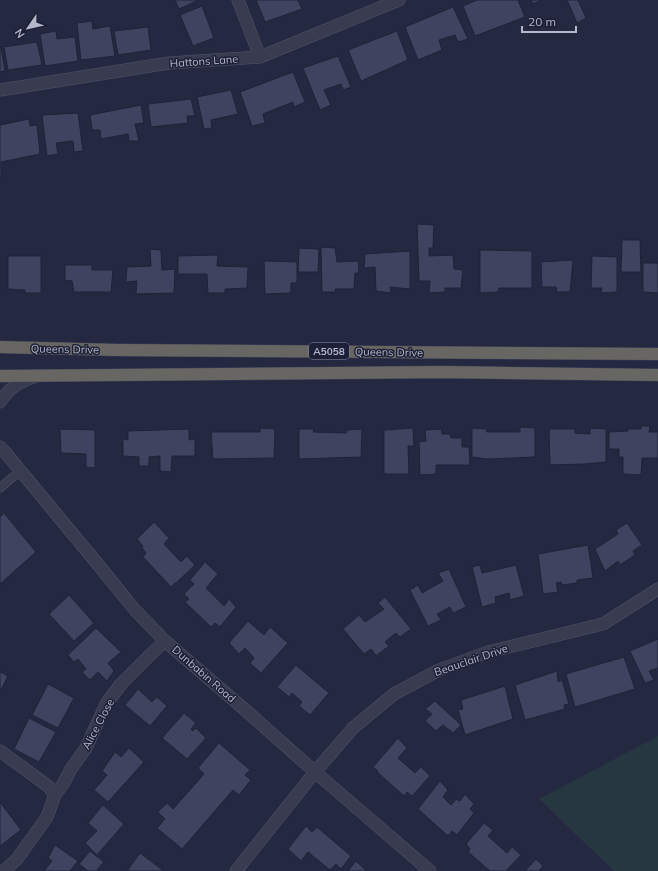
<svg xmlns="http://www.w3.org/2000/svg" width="658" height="871" viewBox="0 0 658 871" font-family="Mulish,sans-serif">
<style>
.green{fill:#263742}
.building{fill:#3e435f;stroke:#1f2338}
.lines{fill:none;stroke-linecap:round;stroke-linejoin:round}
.service-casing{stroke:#505468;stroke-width:9}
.minor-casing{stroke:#505468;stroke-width:13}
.trunk-casing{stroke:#404458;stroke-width:13}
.service{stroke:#393c51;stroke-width:8}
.minor{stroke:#393c51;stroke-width:12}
.trunk{stroke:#676663;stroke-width:12}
.labels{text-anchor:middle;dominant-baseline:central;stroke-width:3;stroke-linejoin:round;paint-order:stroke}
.shield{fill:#1d2036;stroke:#878a9e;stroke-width:1}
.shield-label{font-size:10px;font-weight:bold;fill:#b5b7cb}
.street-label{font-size:11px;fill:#b5b7cb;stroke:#1d2036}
</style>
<rect width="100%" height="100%" fill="#242841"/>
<!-- green -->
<path class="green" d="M658,736V871H614L539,799Z"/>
<!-- building -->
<path class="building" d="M175,0H199L179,9Z
M256,0H298L302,9L265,22Z
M477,0H518L525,17L475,36L463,6Z
M531,0H542L533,4Z
M567,0H578L586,18L577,23Z
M202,6L214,38L193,46L180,15Z
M453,7L468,39L458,42L455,35L439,40L442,50L418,60L405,27Z
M92,21L93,29L110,26L115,56L81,60L77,23Z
M148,27L151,50L118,55L114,31Z
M56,31L57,39L75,37L78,61L45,66L40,34Z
M397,31L408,60L361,81L348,50Z
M37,42L42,65L8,70L4,47Z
M0,47H1L5,71L0,72Z
M338,56L351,87L343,90L341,84L324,90L331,105L320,110L303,68Z
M293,72L305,102L294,107L293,102L263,114L265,123L252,126L240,92Z
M231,90L238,114L211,120L212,128L204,129L197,97Z
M191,99L195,116H187L188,123L151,127L148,104Z
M141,105L144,123L135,124L139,141H129L128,134L101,139L100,130H92L90,115Z
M78,113L83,151L74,152L73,141L56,143L58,154L47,156L42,115Z
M29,119L30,126L37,125L40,154L1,162L2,177H0V125Z
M417,224L434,225L433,248H429V256L453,255L454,269L463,270L461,288H445V292L429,293L430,281H419Z
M622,240H640L641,272H621Z
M321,247L335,248L337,262L358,261L359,273H355L354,289H335L336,292H322Z
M299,248L319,249L318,272H298Z
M150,249L161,250L162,270L175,269L174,293L136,294L137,281L126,282L127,267L151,266Z
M480,250L532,251V288H499L498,292L480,293Z
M410,251V289L390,287L391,293L376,291L375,267L364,268L365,254Z
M218,255L217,266L248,267L247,288L225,289V293H208L207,274H178V256Z
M8,256H41V293H25V290L8,289Z
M592,256L617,257V292L601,293L602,288H591Z
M573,260L570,292H557L556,287H542L541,262Z
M264,261L297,262V283H291V293L265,294Z
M643,263H658V293L643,292Z
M65,265H92V270H113L111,292H74L72,281L65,280Z
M641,426H650L649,432H658V458H642L641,475L623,474V457H619V449H609V432L628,431V429H641Z
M520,427L535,428V457L488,459L472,457V428L486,429L487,432H520Z
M260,428L275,429L274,458L213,459L211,432H260Z
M413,428L414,446H408L409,474H384V430Z
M590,428L606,429V462L584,464L550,465L549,429H575V433L590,434Z
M60,429L95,430V468L86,467V454L61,453Z
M189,429V440L195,439V456H172L171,472L160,471V456L149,457V466H139V457L123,456V439L128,440V431Z
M299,429H314L313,432L346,433L347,430L362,429L361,457L299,459Z
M441,429L442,434H450L451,438H462V447H469L470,465H436V474L420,475L419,442L426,441L425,430Z
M4,513L36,552L0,584V517Z
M154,522L169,538L164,544L181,562L187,556L195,565L176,583H175L171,587L143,557L146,553L142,548L143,546L137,539Z
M627,523L642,545L633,551L635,555L620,565L618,561L605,571L595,549L618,534L616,530Z
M588,545L593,578L577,580V583L562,585L561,582L556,583L558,592L543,594L538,554Z
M205,562L218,574L206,588L224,606L229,599L236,607L220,627L215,623L211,627L185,602L189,599L184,594L194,584L190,580Z
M480,565L482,573L516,565L524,596L510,600L509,593L495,597L496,603L482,607L472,567Z
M449,569L466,607L453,613L450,607L437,614L441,620L428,626L410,590L418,585L422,593L443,581L438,573Z
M69,595L94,623L74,641L49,614Z
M385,597L411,629L400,637L396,633L385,642L389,646L376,656L371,649L364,654L343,629L359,615L365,622L384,609L378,603Z
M248,621L264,635L270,627L288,643L261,673L250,663L254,658L245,648L239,654L229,643Z
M96,628L121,652L108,663L114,671L107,681L98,672L90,680L82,672L86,669L78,659L74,662L68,655Z
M658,639V668L649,671L654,680L645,683L630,651Z
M624,657L635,689L575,707L566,674Z
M296,665L329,693L310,715L299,706L302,702L292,693L289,697L277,687Z
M557,671L558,682L562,680L569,704L564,705L565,709L525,720L515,685Z
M0,672L8,676L0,692Z
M48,684L74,698L58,728L32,715Z
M505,686L513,719L465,735L458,710L463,709L461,700Z
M138,689L152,702L157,697L167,706L150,726L125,705Z
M435,701L461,725L453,733L443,725L436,731L425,721L432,714L425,709Z
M184,713L196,723L191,729L193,731L196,728L206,738L187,759L162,738Z
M29,718L56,732L39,762L14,749Z
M398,738L407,748L398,758L415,773L421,767L430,776L412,796L407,792L404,796L377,772L378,771L373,767Z
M219,743L250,770L245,775L251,780L239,795L233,790L182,849L157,828L165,819L158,812L167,803L173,809L204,774L198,768Z
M129,748L144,762L108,802L94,790L107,775L102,771L115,752L121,757Z
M440,781L448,790L443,797L451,805L456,799L460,801L465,794L474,804L470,809L474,813L457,835L452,831L448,836L418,809Z
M0,802L21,830L0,846Z
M103,805L124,824L97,855L85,843L97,831L88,823Z
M484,823L493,830L488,836L507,853L512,847L521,855L506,871H490L468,852L470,849L466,844Z
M306,826L312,832L317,827L351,856L341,869L336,864L330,870L308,852L301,861L288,849Z
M55,845L78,861L70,871H44L52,861L48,858Z
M90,851L104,862L96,871H88L79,864Z
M140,853L164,871H127Z
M536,859L543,866L539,871H525Z
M356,861L367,871H348Z"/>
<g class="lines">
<defs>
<path id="service" d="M0,488L20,471"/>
<path id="minor" d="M238,0L260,57
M0,90L169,63L260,57L399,0
M0,402C9,388 20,381 36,376
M0,447L4,451L96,562L135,610L165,641L243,708L315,772L430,871
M0,751L48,786L55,795
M4,871L17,859L47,817L55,795L63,784L71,769L86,748L106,704L121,684L150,655L165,641
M236,871L315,772L353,728L394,694L439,670L488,652L603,624L658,589"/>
<path id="trunk" d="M0,347L118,350L658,354
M0,376L443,372L658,375"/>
</defs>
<!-- service casing -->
<use href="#service" class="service-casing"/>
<!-- minor casing -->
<use href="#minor" class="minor-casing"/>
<!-- trunk casing -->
<use href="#trunk" class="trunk-casing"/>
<!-- service -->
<use href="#service" class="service"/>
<!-- minor -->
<use href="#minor" class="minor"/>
<!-- trunk -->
<use href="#trunk" class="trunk"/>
</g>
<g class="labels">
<!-- shield labels -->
<rect class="shield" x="309" y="343" width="40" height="16" rx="3"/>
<g class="shield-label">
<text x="329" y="351">A5058</text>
</g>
<!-- street labels -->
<g class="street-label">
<text transform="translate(204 61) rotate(-4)">Hattons Lane</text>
<text transform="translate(65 349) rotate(1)">Queens Drive</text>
<text transform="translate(389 352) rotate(1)">Queens Drive</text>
<text transform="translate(471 660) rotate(-19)">Beauclair Drive</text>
<text transform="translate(204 674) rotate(41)">Dunbabin Road</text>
<text transform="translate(98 724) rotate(-62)">Alice Close</text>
</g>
</g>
<!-- north arrow -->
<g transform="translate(28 28) rotate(236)" stroke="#1d2036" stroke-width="3" paint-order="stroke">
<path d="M0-3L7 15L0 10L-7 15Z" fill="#b5b7cb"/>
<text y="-6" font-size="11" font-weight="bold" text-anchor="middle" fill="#b5b7cb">N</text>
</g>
<!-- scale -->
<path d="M522 26v6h54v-6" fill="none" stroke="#b5b7cb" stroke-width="2"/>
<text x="528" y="26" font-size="12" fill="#b5b7cb" stroke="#1d2036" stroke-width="3" paint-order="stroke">20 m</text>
</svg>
